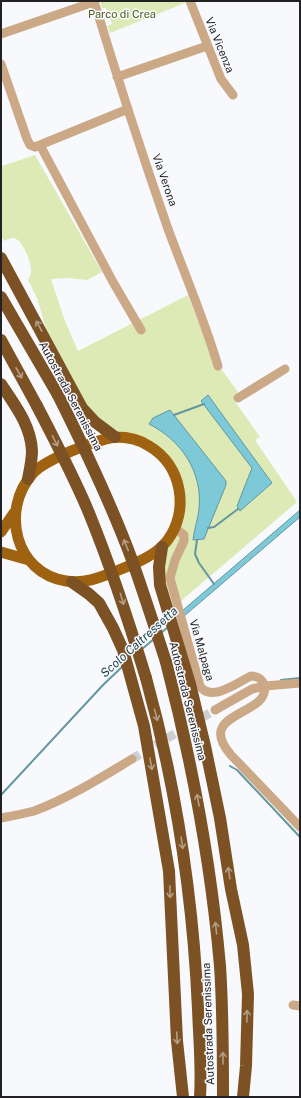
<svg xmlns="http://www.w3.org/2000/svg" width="301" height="1098" viewBox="0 0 301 1098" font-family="'Public Sans',sans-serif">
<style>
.green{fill:#ddeab5}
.water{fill:#7dc9d7;stroke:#6297a1}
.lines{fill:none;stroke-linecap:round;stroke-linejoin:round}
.stream{stroke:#6297a1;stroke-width:2}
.minor-tunnel{stroke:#cdced2;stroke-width:9;stroke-dasharray:9 4.5;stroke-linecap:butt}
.minor{stroke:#cba886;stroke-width:9}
.major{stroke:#9f6210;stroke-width:11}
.highway{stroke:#7c5224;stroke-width:12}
.highway-bridge{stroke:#7c5224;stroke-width:12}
.oneway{stroke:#b49d86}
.labels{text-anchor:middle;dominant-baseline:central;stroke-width:3;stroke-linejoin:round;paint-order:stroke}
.park-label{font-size:11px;fill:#505b1d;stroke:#f8f9fd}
.street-label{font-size:11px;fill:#222224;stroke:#f8f9fd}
.water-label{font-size:12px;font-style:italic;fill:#20454b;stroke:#f8f9fd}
</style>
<rect width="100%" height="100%" fill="#f8f9fd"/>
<!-- green -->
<path class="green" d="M100,1H184L185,3L110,33L107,26L112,24L106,8H102Z
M35,155L102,272L87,280L68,278L51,279L65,321L78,351L188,295L211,355L238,392L234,400L260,437L255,440L297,502L168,612L161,585L165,550L178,524L177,474L136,435L116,431L93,420L48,335L37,298L28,280C29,277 31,275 31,271C32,264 23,240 14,238C11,238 8,239 5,241L1,237V165L2,166Z"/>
<!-- water -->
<path class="water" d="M208,395L272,483L240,511L237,506L252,468L201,401Z
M170,410L226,481V485L204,539L193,540C194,529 198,520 199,509C203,472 181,440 149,424L153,418Z
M300,510V517L183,617L182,611Z"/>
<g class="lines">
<!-- stream -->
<path class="stream" d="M174,415L204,404
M208,528L214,527L238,509
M197,540L195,554L199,563L214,584
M161,633L168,627
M142,649L154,639
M281,680L300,678
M230,766L237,770L300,837
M1,795L103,685L123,666"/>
<!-- minor-tunnel -->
<path class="minor-tunnel" d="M132,759L215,710"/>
<!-- minor -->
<path class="minor" d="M94,1C117,77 142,154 168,229C185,275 204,319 218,366
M190,1L221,79L233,95
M1,34L94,2
M1,64L27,139L30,145L35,147L128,109
M117,77L207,46
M40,145L113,282L141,330
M238,398L285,369
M175,528L184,535V541L175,560L170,578L200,686C211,703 238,682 251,676C266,676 269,693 258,702C238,718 203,722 231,755L300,827
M215,710L252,689L265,686L300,683
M1,818C12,816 23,814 34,811C67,799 102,777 132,759
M293,1005L300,1006"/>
<!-- major -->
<path class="major" d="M115,437C127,437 139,439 149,446C182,465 190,511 167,541C155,556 136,563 119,570C101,577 86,584 66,581C15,573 0,510 33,473C46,459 96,440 115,437Z
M1,532L14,513
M1,552L29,560"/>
<!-- highway -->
<path class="highway" d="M1,258L82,408L95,422L115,437
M1,297L58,395
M1,340L37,406
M1,384C14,404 31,425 32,451C32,460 30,469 28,479
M162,547L159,567L160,585L190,684L205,746L220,818L231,889L243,945L248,994L246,1066L243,1097
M72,582L89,594L99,603L113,628L123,650L144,726L169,871L177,1041L183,1097
M166,662C192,762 211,863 220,966C223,1010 223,1054 223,1097
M146,678C176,786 193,897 198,1009C199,1038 202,1068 200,1097"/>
<!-- highway-bridge -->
<path class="highway-bridge" d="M58,395C85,449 111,503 132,560C144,594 155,628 166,662
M37,406C55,441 74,477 89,513C111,567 129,622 146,678"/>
</g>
<!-- one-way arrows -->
<defs><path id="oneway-shaft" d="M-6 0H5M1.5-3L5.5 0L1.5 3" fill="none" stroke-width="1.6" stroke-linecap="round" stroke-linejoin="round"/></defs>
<g class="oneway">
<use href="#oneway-shaft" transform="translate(39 326) rotate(-119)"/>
<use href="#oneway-shaft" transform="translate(19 373) rotate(61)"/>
<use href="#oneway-shaft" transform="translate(55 441) rotate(63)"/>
<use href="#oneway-shaft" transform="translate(126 545) rotate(-112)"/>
<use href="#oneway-shaft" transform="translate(122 599) rotate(73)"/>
<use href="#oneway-shaft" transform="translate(156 715) rotate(75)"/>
<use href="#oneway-shaft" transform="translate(151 764) rotate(80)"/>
<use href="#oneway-shaft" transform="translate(198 800) rotate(-101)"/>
<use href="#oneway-shaft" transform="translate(182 843) rotate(81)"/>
<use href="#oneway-shaft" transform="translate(229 873) rotate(-99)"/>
<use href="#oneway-shaft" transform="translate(170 892) rotate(88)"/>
<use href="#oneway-shaft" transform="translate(216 928) rotate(-96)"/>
<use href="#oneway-shaft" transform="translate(247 1016) rotate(-89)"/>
<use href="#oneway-shaft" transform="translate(177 1038) rotate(87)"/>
<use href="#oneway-shaft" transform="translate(223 1058) rotate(-90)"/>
</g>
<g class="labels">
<!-- park labels -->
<g class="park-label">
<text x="122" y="14">Parco di Crea</text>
</g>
<!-- street labels -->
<g class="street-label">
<text transform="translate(220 45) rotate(68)">Via Vicenza</text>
<text transform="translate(165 180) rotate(71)">Via Verona</text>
<text transform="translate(71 396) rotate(62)">Autostrada Serenissima</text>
<text transform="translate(202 650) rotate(74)">Via Malpaga</text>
<text transform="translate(188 701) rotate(76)">Autostrada Serenissima</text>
<text transform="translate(208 1024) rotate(-92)">Autostrada Serenissima</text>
</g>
<!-- water labels -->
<g class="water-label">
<text transform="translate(139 642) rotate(-42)">Scolo Caltressetta</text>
</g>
</g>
<!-- border -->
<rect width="301" height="1098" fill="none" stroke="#222224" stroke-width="4"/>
</svg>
